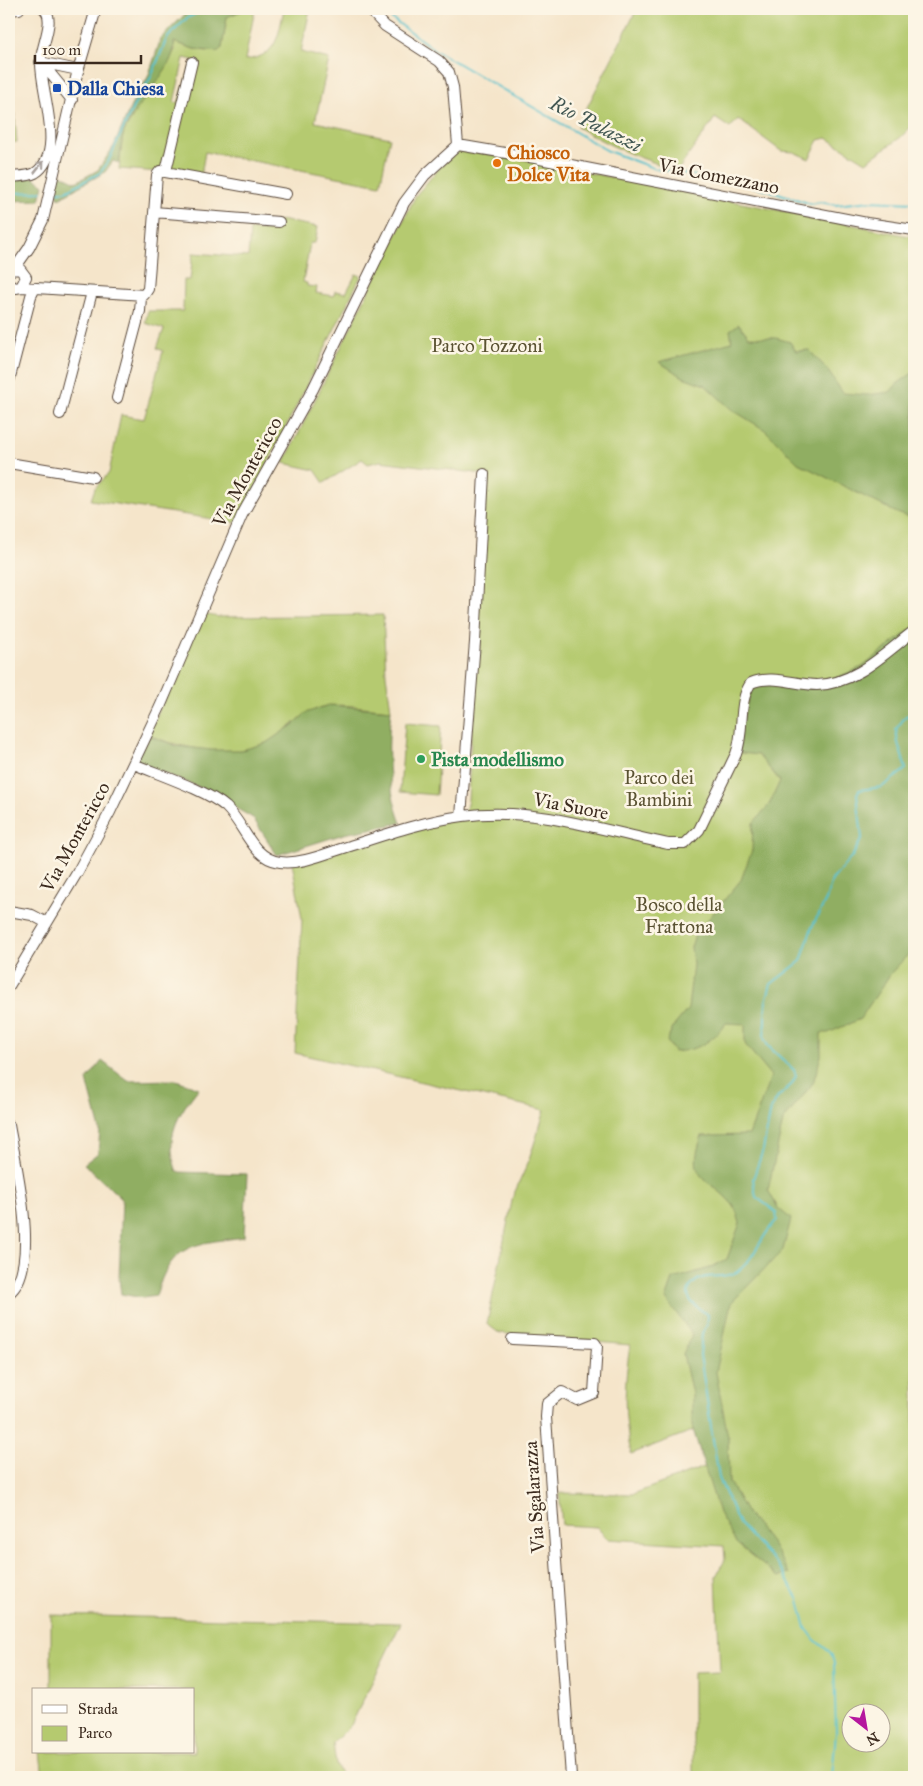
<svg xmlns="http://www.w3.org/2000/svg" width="923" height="1786" viewBox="0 0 923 1786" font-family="'IM FELL Great Primer',serif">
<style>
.green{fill:#b5ca6f;stroke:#787a46;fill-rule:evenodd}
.forest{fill:#90ae62;stroke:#666c40}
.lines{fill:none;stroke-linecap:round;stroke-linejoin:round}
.stream{stroke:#53c0cc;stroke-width:2}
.minor-casing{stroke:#574638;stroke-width:12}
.minor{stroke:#fff;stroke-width:10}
.oneway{stroke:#a79f9a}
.transit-dot{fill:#1a4fb4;stroke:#fcf5e5;stroke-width:2}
.food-dot{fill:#e8710a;stroke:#fcf5e5;stroke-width:2}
.leisure-dot{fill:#2e9e5b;stroke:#fcf5e5;stroke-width:2}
.labels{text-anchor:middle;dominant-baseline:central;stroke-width:5;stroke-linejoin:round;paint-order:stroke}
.transit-label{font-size:19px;font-weight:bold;fill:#164399;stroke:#fcf5e5;text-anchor:start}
.food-label{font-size:19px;font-weight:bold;fill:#c56008;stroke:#fcf5e5;text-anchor:start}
.street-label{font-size:19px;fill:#3b2a1e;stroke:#fcf5e5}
.park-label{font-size:19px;fill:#5a5232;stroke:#fcf5e5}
.leisure-label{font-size:19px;font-weight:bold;fill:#27864d;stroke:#fcf5e5;text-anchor:start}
.water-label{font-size:20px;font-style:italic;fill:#425752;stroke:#fcf5e5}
</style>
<rect width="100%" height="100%" fill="#fcf5e5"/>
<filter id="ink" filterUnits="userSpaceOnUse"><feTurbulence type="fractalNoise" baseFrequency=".02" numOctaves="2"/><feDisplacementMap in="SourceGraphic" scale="10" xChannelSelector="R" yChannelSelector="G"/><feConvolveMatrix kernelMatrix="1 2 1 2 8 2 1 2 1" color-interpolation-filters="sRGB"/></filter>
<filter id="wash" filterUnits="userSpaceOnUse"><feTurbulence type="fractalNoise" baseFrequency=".0096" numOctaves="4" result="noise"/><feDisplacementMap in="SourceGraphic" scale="20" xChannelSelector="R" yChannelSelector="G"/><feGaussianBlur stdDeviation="1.12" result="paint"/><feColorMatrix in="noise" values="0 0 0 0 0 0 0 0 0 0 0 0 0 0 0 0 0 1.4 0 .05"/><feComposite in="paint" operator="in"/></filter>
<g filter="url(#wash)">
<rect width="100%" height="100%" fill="#f5e5ca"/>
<!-- green -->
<path class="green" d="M246,9H255L245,60C278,56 278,36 284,9H310L301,52L329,59L315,122L390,138L380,185L205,152L201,175L119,169L123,133L144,98L152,89L175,50L174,41C188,48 208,55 222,48L227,16ZM184,58L193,60L178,103L174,102Z
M637,9H766L782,18L788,9H914V124L901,137L866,162L827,138L819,140L809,159L794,152L781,151L738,119L730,128L715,118L678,170C642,160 610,146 577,127Z
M9,44L17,142L9,143Z
M458,147L914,237V1777H693V1673L720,1672L716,1576L725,1560L724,1546L607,1539L597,1527L562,1525L559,1493L633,1494L715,1463L708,1425L631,1454C623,1413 624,1386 630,1345L499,1333L487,1324L513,1196L528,1163L545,1110L295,1053L302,919L292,862L464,816L468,800L484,474L380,461L368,464L362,459L324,483L315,470L284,463L416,195C426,184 447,157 458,152ZM850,1714H880V1744H850Z
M280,220L318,227L315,243H310L303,282L307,283V286L317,287L316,293L334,296L335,291L346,293L356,274L361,276L238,523L91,500L95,488L109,473L121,415L144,419L163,351L157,348L164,329L145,323L148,311H183L184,280H190L193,253L248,257L250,230L273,231Z
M202,614L219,617L383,615L386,675L391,710C376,709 340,703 326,706C303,712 288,730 268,742C234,760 181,748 148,735Z
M405,723L441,726L436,795L400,792Z
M51,1615L401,1623L351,1725L333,1743L336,1765L343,1777H43L40,1752H194V1690H51Z"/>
<!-- forest -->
<path class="forest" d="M190,9H246L227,17L222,48L217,52L194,49L174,42C178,66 132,107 124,132C121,141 121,154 119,163L113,161L105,172L59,198L56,191L58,173L76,182L98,170L114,146L131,106L148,77L161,38Z
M33,177L44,185L40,200L9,201V181Z
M739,324L749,337L776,338L790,342L796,351L809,350L826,368L843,393L867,395L890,392L897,384L914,372V519L897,513L798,463L765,430L731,409L705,385L683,377L659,362L732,342L730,330Z
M914,627V948L891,973L860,1019L828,1033H821V1056L813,1083L783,1121L768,1190L778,1208L791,1219L783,1250L731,1303L716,1372L728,1437L729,1482L746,1512L772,1544L789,1574L778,1577L736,1543L719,1513L692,1426V1394L683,1354L692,1334L666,1299L673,1279L710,1268L727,1259L740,1223C738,1217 736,1209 733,1205C709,1176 685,1182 702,1136L749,1135L771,1076L745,1044V1024L726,1023C712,1042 698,1050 674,1052L667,1041L673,1027L688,1009L693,964L691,947L695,935L741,880L752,850L753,823L769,805L780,781L758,755L733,752L754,680L829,681L862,667Z
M328,705L391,710C387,748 387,787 401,823L344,834L277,855L253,818L199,787L132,761L148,735L177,746L211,750H242L266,743L294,724L306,713Z
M102,1061L128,1081L176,1080L199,1088C177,1115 164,1137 177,1172L247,1174L244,1237C196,1244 171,1242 156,1296L143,1298L121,1294L119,1279L122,1199L84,1164L98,1153L100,1130L87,1080Z"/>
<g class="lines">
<!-- stream -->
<path class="stream" d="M379,9L435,50L608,151L656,169L733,182L769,190L811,204L820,202L836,205L870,201L914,203
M56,191H66L100,173L108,162L133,107L151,77L167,38L187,18L206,9
M9,193L42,192
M832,1777L836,1732L834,1663L831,1653L815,1640L806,1628L799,1600L778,1565L739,1524L719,1478L700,1355L702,1333L707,1325L708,1315C699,1308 681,1299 691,1286C703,1270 722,1281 737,1272C755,1259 761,1235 777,1220L776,1212L756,1197L753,1179L763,1150L771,1109L778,1097L792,1084L796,1076L794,1070L768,1046L764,1038L766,1001L771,984L801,961L812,927L826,900L832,880L853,855L862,838L857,794L859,790L882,787L906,769L898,743L896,729L906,716L914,714"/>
</g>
</g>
<g filter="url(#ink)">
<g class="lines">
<defs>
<path id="minor" d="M9,10L19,9
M40,62L78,70
M41,62L72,100
M458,145L535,158L867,223L914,230
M166,171L192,62
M9,177C17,176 28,177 35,173C67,153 39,89 41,60C41,46 56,19 44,9
M154,212L279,222
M15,268L29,248L43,220L76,78L96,9
M9,285L16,288L21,287L26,277L20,269L9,270
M21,287L144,295L148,289L157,175L160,171L286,194
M9,381L31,296L35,288
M117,398L140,311L141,297
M60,414L92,292
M9,463L93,477
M134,764C160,775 206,790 226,807C245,825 251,858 280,862C302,865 329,852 350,846C387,834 424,821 463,816C531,806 601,830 668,844H685L699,830L736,754C745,732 737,702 751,683C771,674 796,685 817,685C856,684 886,652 914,631
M461,816L475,642L484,474
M9,911L32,915L47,923
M9,986L77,873L110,812L160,707L242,515L313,389L404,203L425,175L458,145L453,87L449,72L439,61L385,26L369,9
M9,1125C15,1162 42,1268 9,1293
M512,1339L595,1343L597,1346L594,1393L577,1400L562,1392L547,1404L546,1417L571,1777"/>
</defs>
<!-- minor casing -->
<use href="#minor" class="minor-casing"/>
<!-- minor -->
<use href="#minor" class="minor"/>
</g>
<!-- one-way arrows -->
<defs><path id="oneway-shaft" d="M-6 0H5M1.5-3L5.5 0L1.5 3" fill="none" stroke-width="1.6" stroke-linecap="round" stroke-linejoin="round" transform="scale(1.25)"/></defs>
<use class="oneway" href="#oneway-shaft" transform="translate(39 167) rotate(-51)"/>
</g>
<!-- markers -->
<rect class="transit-dot" x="52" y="83" width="10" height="10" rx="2.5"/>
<circle class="food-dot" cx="497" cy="163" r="5"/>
<circle class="leisure-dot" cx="421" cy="759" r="5"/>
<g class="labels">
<!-- transit labels -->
<g class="transit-label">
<text x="67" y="88">Dalla Chiesa</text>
</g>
<!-- food labels -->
<g class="food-label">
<text x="507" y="152">Chiosco<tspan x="507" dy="22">Dolce Vita</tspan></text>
</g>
<!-- street labels -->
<g class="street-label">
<text transform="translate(719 176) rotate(11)">Via Comezzano</text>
<text transform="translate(247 472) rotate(-61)">Via Montericco</text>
<text transform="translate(571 806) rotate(11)">Via Suore</text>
<text transform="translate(75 837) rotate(-61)">Via Montericco</text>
<text transform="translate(534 1497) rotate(-94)">Via Sgalarazza</text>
</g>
<!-- park labels -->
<g class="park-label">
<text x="487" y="345">Parco Tozzoni</text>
<text x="659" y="777">Parco dei<tspan x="659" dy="22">Bambini</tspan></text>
<text x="679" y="904">Bosco della<tspan x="679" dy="22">Frattona</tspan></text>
</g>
<!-- leisure labels -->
<g class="leisure-label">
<text x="431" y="759">Pista modellismo</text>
</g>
<!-- water labels -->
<g class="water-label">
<text transform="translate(596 124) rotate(27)">Rio Palazzi</text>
</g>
</g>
<!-- margin -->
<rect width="923" height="1786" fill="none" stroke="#fcf5e5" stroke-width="30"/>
<!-- legend -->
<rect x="32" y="1688" width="162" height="65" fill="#fcf5e5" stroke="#afa495"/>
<rect x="42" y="1705" width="25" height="8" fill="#ffffff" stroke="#afa495"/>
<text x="78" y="1714" font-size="15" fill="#3b2a1e">Strada</text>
<rect x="42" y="1726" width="25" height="15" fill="#b5ca6f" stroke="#afa495"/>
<text x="78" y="1738" font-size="15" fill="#3b2a1e">Parco</text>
<!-- north arrow -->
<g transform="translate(866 1728) rotate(149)"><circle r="24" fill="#fcf5e5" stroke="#afa495"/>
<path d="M0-4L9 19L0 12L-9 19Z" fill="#b5179e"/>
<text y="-8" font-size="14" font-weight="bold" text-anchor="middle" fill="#3b2a1e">N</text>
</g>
<!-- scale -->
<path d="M35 55v8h106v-8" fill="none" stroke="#3b2a1e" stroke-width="2.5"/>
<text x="42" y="55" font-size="15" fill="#3b2a1e" stroke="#fcf5e5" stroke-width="4" paint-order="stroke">100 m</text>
</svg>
